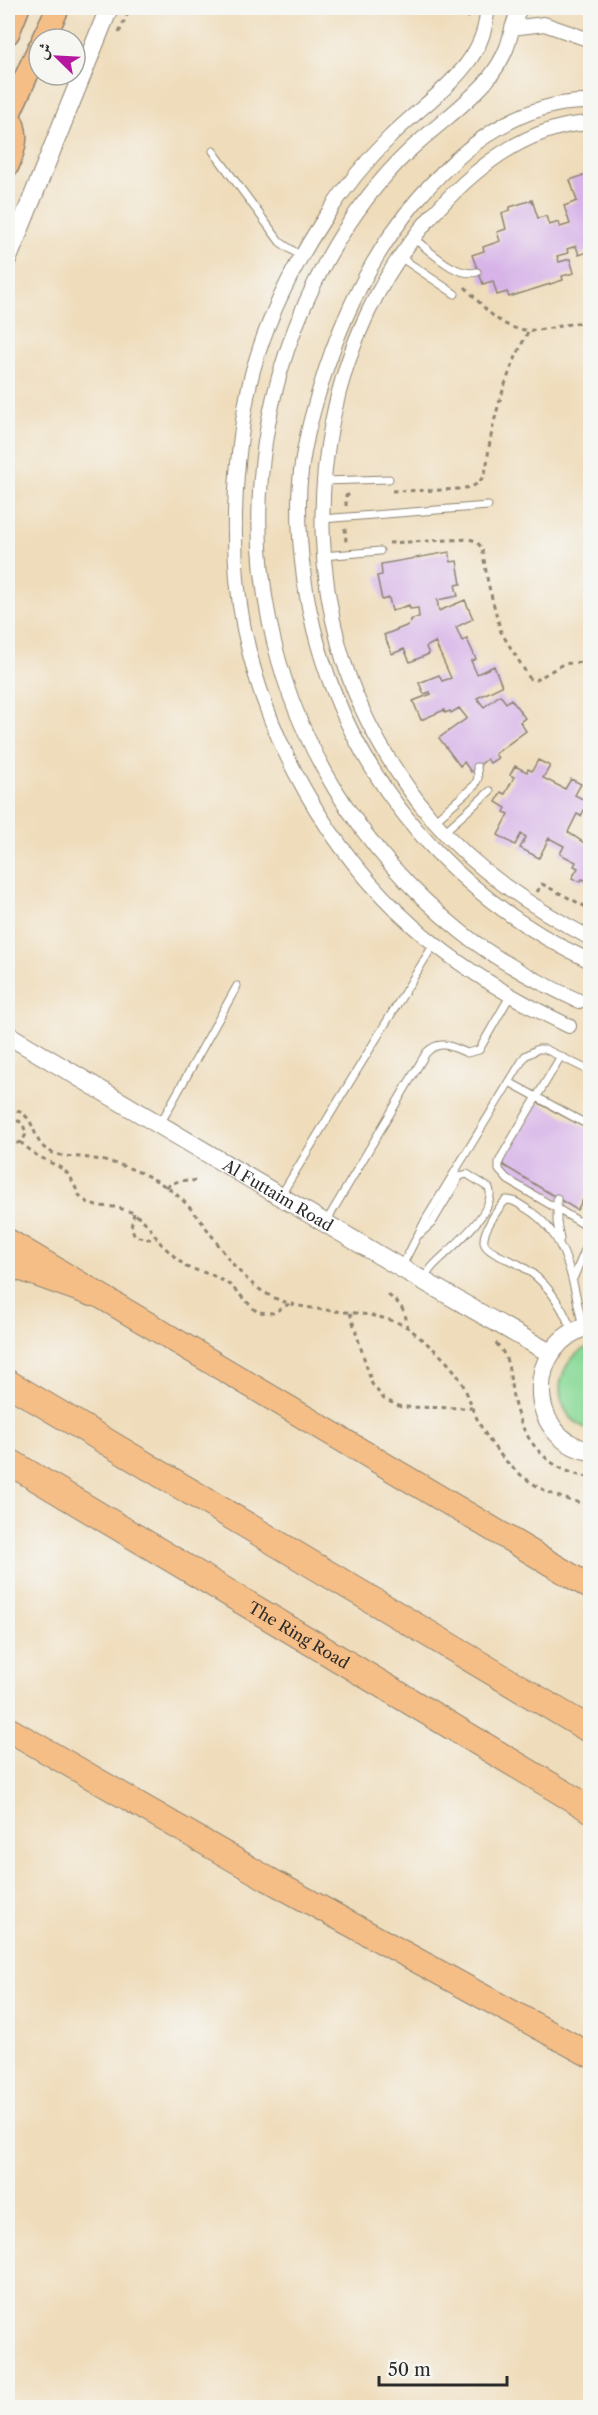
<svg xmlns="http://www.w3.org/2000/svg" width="598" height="2415" viewBox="0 0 598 2415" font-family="'Libre Caslon Text',Amiri,serif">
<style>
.green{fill:#8bda99;stroke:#5b8262;stroke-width:1.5}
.building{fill:#d7b3e8}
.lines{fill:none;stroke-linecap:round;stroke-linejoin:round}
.service-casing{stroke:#8d8472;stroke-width:9}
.minor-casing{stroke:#8d8472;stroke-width:16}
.tertiary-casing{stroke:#8d8472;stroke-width:20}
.primary-casing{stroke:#8d8472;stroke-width:25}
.trunk-casing{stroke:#8d8472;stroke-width:26}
.motorway-casing{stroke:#8d8472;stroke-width:28}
.path{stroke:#8d8472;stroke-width:3;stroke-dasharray:4.5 4.5;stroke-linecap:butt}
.service{stroke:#fff;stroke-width:7}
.minor{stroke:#fff;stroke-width:14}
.tertiary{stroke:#fff;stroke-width:18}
.primary{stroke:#f6be87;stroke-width:22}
.trunk{stroke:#f6be87;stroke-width:24}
.motorway{stroke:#f6be87;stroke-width:26}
.labels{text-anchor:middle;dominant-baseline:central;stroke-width:4.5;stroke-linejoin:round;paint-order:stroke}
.street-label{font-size:16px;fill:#2b2b2b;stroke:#f6f6f2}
</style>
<rect width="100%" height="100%" fill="#f6f6f2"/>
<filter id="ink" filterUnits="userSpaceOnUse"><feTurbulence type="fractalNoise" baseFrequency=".0167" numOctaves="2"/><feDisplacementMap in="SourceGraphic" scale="12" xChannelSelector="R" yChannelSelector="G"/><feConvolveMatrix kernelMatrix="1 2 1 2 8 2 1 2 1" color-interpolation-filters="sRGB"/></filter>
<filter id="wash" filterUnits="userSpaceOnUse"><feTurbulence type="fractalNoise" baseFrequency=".008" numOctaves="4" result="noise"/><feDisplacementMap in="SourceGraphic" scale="24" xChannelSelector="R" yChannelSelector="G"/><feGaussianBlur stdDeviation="1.35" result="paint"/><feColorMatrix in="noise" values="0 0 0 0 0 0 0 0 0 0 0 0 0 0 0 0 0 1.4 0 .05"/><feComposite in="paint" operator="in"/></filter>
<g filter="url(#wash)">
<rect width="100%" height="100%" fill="#efdcba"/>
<!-- green -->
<path class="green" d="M590,1346V1431C582,1426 573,1422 568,1414C551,1389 564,1356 590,1346Z"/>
<g id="blocks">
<!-- building -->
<path class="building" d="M590,173V251L579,255L576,246L567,249L568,253L557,256L559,262L570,259L574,273L562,276L563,280L509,297L507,292L497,295L493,281L483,284L472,255L484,251L483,247L500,241L497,232L506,229L502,213L510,210V207L532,200L538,218L546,216L549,225L559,222L560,227L570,224L564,206L577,201L570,180Z
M449,552L451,562L457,561L461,584L455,585L458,596L437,600L439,611L465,600L473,619L456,627L462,641L467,639L476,659L471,661L477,674L494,666L502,686L477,698L484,707L500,695L506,703L511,699L525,718L520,722L526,731L495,754L498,758L490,763L487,759L471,772L464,762L460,766L439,738L467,718L459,708L451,713L450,711L445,713L444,710L421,720L413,701L431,694L430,692L424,694L419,683L439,675L442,681L451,678L435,642L426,647L429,654L410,662L404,649L392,654L384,635L406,626L411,622L410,620L419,617L418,608L410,609L409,605L392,611L389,598L382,600L377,576L382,575L381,564Z
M538,760L550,766L543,778L565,789L571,779L581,784L575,795L588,802L581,816L577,814L568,832L590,847V882L582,879L580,882L572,878L578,868L574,866L576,862L560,854L564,846L549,838L539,858L520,848L526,837L521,834L515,845L498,835L509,814L504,812L506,808L496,802L501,792L505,794L514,777L510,775L515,766L527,772L528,769L532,771Z
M537,1102L590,1130V1188L577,1210L503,1165V1159Z"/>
</g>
</g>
<g filter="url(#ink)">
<use href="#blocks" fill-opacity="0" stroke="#8d8472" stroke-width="1.5"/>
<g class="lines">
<defs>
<path id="service" d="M213,151L280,242L302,257
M413,238C430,250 455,278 477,272
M400,257L455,294
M324,481L389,479
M322,519L488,506
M323,556L380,551
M434,821L475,785L478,778L477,767
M444,832L490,791
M561,1056L503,1154L499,1162V1170L508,1180L590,1228
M509,1082L590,1126
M160,1124L237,986
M281,1195L434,944
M557,1198V1222L560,1239
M326,1222L426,1053C439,1039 451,1046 467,1053L479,1050L510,996
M420,1234L432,1223L460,1176L467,1174L489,1188C498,1210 451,1248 437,1262C431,1267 427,1274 422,1281
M401,1268L426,1219L525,1056L538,1049H545L590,1071
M573,1279L590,1238
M572,1332C562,1304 545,1279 518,1264C508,1259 491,1254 485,1245C479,1235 499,1207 506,1200C514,1199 520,1205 527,1209C569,1235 573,1284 583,1328"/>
<path id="minor" d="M487,8C487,67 427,99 390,137C365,162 343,190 324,219C294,265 268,317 253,370C244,404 240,440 237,474C233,526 234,578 244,629C267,741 328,850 413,926C460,968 513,999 569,1026
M521,8C512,20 512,34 507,47C502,61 494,72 485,83C463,107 436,126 412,148C377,181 348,221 325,263C201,494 256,766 460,931C496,960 537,982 579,1001
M512,28L544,24L590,40
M590,102C519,100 461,148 417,200C377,248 347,307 327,366C313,409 299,457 299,502C298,703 409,876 590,961
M590,123C524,126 471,171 429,219C330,332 300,502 339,645C356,709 390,768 432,819C476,871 532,907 590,938"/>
<g id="tertiary">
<path d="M8,258L109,8"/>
<path id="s1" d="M8,1035L401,1268L550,1353"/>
<path d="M590,1326C525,1341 524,1438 590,1451"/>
</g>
<path id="primary" d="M8,33L18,8
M43,39L58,8
M8,116L39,48
M8,165C15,146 20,133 8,115"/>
<path id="trunk" d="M8,1241L590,1587
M8,1729L268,1879L590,2055"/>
<g id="motorway">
<path d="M8,1263L92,1293"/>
<path d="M8,1383L590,1730"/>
<path id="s2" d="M8,1461L590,1809"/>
</g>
</defs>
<!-- service casing -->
<use href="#service" class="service-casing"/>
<!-- minor casing -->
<use href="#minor" class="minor-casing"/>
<!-- tertiary casing -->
<use href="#tertiary" class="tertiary-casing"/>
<!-- primary casing -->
<use href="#primary" class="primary-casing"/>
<!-- trunk casing -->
<use href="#trunk" class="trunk-casing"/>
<!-- motorway casing -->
<use href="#motorway" class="motorway-casing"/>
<!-- path -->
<path class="path" d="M463,8L469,18
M119,33L130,8
M465,287C489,312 504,336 544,329C561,327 573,321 590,323
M392,491C409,490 462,492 475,485C488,477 487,461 489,447C496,406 509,367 529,330
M346,506V496L353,493
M345,528L346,542
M389,543L469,539L476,541L482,548L488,583L501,632L530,679L536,680L563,664L590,661
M537,892L542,884L590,909
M8,1109C39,1111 29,1141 49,1151C61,1158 77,1156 89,1158C116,1162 142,1171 165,1186C207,1214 220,1261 259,1289C303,1320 360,1303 407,1327C413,1331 419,1337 424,1341C441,1355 456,1369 465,1389C471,1403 475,1417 483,1430C506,1470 544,1499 590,1504
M8,1122L19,1121L23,1124L26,1134C23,1142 16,1146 8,1142
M20,1142L36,1155L63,1169L70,1176L79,1195L87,1202L96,1206L116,1207L134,1213L147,1224L162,1245L186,1267L212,1275L230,1285L257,1312L273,1313L289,1304
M166,1187C176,1181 183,1179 195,1181
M134,1213L131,1227L135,1236L148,1239L157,1238
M388,1295C400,1303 407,1312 407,1328
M350,1313L372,1384L384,1399L401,1407L472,1408
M496,1343C510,1358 509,1372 512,1391C518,1434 545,1472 590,1477"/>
<!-- service -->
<use href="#service" class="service"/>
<!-- minor -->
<use href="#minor" class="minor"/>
<!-- tertiary -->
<use href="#tertiary" class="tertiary"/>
<!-- primary -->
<use href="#primary" class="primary"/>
<!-- trunk -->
<use href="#trunk" class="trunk"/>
<!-- motorway -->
<use href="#motorway" class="motorway"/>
</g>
</g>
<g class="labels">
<!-- street labels -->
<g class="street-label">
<text stroke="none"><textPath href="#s1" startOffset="314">Al Futtaim Road</textPath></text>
<text stroke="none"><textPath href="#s2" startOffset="339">The Ring Road</textPath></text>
</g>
</g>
<!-- margin -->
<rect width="598" height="2415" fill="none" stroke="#f6f6f2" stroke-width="30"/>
<!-- north arrow -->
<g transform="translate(57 57) rotate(294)"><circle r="28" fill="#f6f6f2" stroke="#a5a5a2" stroke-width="1.5"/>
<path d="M0-4.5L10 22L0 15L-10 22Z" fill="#b5179e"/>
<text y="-9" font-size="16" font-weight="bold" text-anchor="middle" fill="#2b2b2b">ش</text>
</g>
<!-- scale -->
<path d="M379 2376v9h128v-9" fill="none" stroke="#2b2b2b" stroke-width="3"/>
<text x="388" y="2376" font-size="18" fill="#2b2b2b" stroke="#f6f6f2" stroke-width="4.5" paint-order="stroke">50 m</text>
</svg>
